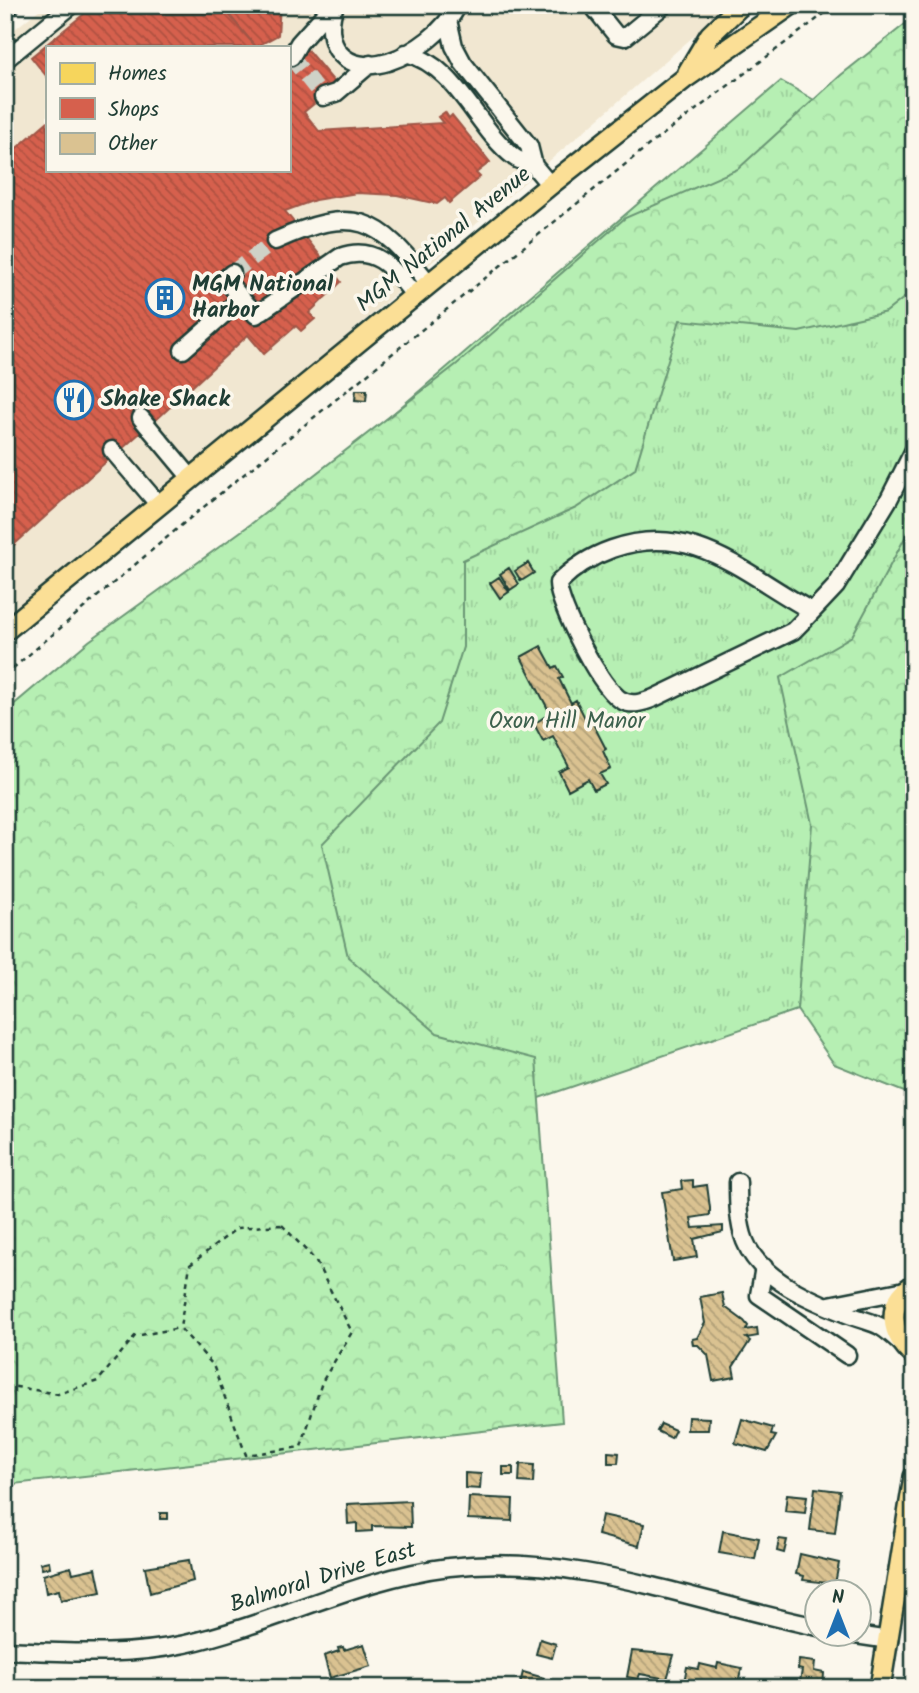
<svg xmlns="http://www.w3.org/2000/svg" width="919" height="1693" viewBox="0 0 919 1693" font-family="Kalam,sans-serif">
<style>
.built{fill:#f1e7d1;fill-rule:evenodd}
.grass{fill:url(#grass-tufts);stroke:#6a9674;stroke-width:2}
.forest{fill:url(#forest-crowns);stroke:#6a9674;stroke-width:2}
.homes{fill:url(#homes-back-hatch);stroke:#b6a750;stroke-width:2}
.shops{fill:url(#shops-back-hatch);stroke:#9f5646;stroke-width:2}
.building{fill:url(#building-back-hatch);stroke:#1f3d34;stroke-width:2}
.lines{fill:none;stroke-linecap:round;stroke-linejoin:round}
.minor-tunnel{stroke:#cfd2c7;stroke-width:16;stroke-dasharray:16 8;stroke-linecap:butt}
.minor-casing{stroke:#1f3d34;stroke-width:21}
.major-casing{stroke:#1f3d34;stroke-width:24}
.path{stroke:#1f3d34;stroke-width:2.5;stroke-dasharray:5 5;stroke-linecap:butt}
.minor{stroke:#fbf7ec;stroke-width:16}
.major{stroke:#fbdf96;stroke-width:19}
.labels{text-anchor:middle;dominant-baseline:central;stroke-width:7;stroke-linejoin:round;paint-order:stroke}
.street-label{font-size:23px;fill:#1f3d34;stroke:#fbf7ec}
.poi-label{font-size:23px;font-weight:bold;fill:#1f3d34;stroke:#fbf7ec;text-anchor:start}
.park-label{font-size:23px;fill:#3d614d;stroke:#fbf7ec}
</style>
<defs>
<pattern id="grass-tufts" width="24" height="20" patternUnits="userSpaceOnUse" patternTransform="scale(1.75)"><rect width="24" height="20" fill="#b6efb3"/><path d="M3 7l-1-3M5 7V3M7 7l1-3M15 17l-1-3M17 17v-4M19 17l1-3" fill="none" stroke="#9cce9b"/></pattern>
<pattern id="forest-crowns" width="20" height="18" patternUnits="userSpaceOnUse" patternTransform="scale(1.75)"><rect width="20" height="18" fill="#b6efb3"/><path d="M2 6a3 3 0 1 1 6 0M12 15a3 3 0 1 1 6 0" fill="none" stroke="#9cce9b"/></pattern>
<pattern id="homes-back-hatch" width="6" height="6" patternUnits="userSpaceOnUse" patternTransform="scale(1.75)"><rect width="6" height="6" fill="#f6d55c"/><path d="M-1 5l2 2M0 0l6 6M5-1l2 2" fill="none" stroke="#d2b851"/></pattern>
<pattern id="shops-back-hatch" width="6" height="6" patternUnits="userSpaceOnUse" patternTransform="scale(1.75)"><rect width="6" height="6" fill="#d6604d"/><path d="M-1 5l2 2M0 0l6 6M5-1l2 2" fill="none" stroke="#ad5041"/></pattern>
<pattern id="building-back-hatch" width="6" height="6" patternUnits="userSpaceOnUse" patternTransform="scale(1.75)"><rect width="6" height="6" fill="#dac291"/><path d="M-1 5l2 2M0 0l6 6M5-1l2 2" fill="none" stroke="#b09f77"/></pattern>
</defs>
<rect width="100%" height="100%" fill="#fbf7ec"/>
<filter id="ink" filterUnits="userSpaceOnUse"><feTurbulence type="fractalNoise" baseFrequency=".0143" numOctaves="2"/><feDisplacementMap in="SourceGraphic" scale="14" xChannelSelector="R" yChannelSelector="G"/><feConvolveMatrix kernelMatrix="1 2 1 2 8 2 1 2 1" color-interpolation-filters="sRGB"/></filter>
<g filter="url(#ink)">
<!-- built -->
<path class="built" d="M45,5H730L5,631V37ZM47,47H289V170H47Z"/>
<!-- grass -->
<path class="grass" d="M781,81L914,157V1016L797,1010L539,1098L380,1076L135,635Z"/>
<!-- forest -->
<path class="forest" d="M914,17V290L886,312L799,332L680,320L635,469L576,508L463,560V647L439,723L322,844L348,957L437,1033L536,1059L562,1422L5,1485V712L89,641L251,524L457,364L625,218L738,169L841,75Z
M914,521V1096L834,1064L797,1010L812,824L780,678L852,636Z"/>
<!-- homes -->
<path class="homes" d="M395,151L396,165L374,182L210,193L239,170H289V158Z"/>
<!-- shops -->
<path class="shops" d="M95,5H221L256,47H47V77L31,57Z
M221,5H280L278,35L256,47Z
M304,46L337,85L304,112L319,131L443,123L438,117L445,112L449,118L452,115L490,162L476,173L480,177L449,203L445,198L437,204L397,195L357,193L315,200L285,211L341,282L309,313L315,319L301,331L296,326L264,354L248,335L156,420L149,412L134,423L141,432L123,448L120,444L103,457L107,461L5,553V158L47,122V170H289V59Z"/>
<!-- building -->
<path class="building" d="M356,390H367L366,401L355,400Z
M528,563L534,573L521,581L515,571Z
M509,568L519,584L510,590L500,574Z
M499,577L509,592L500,598L490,583Z
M541,646L553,668L557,666L563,677L559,679L571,703L576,700L585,718L589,716L606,749L603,751L611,769L600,774L606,784L594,790L588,779L568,790L559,772L569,767L553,736L543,741L534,724L550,713L521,657Z
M693,1180V1187L707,1185L710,1208V1215L691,1218L693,1228L723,1226V1232L694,1239L697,1257L673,1261L662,1192L682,1189L681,1181Z
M722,1293L725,1307L744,1321L748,1326L746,1330L757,1328L758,1336L746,1338L750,1341L733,1367L735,1377L713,1381L708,1355L698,1345H693L692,1339L697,1338L705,1323L700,1297Z
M688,1417L709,1418L708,1430H687Z
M742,1419L773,1428L771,1435L776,1436L767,1452L735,1443Z
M661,1424L675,1430L671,1438L657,1431Z
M608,1452L619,1453L618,1463H608Z
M520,1464L534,1465L533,1483L519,1482Z
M503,1467H513V1475H503Z
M465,1473L481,1474L480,1489L465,1488Z
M815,1488L840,1491L835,1533L810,1530Z
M787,1494L807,1496L805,1513L785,1511Z
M469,1497L513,1499L512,1521L468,1519Z
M410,1501L411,1527L372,1526V1531L357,1532V1523L348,1524L347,1504Z
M160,1513H168V1519H160Z
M602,1515L644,1524L639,1546L598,1535Z
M723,1531L759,1538L755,1559L719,1553Z
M779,1539L787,1540L784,1553L777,1551Z
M800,1554L839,1563L835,1584L803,1580L804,1576L796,1574Z
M189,1560L193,1581L150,1593L145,1567Z
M49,1561L50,1567L42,1569L40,1563Z
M71,1567L73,1573L96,1568L101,1592L61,1600L59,1590L46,1593L43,1575Z
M540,1639L556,1644L552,1658L536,1654Z
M364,1644L371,1666L330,1678L324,1656L339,1651L338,1648L343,1647L344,1650Z
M632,1651L674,1655L667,1679L640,1674L638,1679L627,1677Z
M799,1660L815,1662L814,1671L824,1673L823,1688H799L802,1670L798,1669Z
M718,1663L742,1668L738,1682L743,1683L742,1688H695L696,1684L684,1682L687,1667L699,1669L700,1664L717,1668Z
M523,1672L544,1678L541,1688H519Z"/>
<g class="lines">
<!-- minor-tunnel -->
<path class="minor-tunnel" d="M291,57L323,97
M232,273L275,241"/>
<defs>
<path id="minor" d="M335,5C321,46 345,75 388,62C415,53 445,31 458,5
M592,5L616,35L625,37L664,5
M448,20L454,46L463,63L529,146L534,166L550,185
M406,53C457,66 476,128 514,157C519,161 528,163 534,166
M291,57L299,43L333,5
M5,60L72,5
M323,97L336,93L370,64
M275,241C354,205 378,216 429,284
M232,273L225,279L256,315L340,257C377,244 394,270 415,296
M183,350L241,299
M141,418L191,478
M112,450L159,505
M812,611C745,575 694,520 612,549C592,556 573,568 558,583C558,605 602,692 623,701C633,706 644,702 654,698L793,631C808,616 822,601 836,586L889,499L914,450
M738,1182C738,1201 738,1223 745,1241C760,1280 813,1301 849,1315C876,1325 876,1320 900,1342
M764,1267L759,1295L847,1355
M829,1305L905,1290
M849,1634L889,1640
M5,1650C65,1652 126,1657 185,1644C274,1624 358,1578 449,1567C575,1552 696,1602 818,1627"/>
<path id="major" d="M5,8L9,5
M688,72L710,35L741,5
M5,631L550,185L684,79L791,5
M914,1285C884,1302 891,1336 914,1355
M880,1688L914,1477"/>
</defs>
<!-- minor casing -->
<use href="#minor" class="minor-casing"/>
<!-- major casing -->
<use href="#major" class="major-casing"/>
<!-- path -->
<path class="path" d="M5,675L184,523L649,145L836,5
M282,1225L315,1260L352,1332L322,1382L301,1447L246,1455L213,1365L180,1328L190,1265L237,1228Z
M5,1385L58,1394L98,1381L135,1336L180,1328"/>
<!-- minor -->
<use href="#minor" class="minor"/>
<!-- major -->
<use href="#major" class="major"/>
</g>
</g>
<!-- icons -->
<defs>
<symbol id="building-ring" viewBox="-11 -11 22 22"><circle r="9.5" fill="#fbf7ec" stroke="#1f6fb2" stroke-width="1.5"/><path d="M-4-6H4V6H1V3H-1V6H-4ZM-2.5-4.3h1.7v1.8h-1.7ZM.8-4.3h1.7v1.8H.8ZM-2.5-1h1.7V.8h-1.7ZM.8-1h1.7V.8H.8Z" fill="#1f6fb2"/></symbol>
<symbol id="restaurant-ring" viewBox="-11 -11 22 22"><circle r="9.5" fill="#fbf7ec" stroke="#1f6fb2" stroke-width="1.5"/><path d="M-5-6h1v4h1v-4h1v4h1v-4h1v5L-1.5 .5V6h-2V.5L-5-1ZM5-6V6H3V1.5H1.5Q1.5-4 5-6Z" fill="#1f6fb2"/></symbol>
</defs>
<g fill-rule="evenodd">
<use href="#building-ring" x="143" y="276" width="44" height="44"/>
<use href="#restaurant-ring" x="52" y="378" width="44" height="44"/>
</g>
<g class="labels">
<!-- street labels -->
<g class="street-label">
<text transform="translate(444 240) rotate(-39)">MGM National Avenue</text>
<text transform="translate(323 1578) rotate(-17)">Balmoral Drive East</text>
</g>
<!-- poi labels -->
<g class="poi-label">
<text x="192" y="285">MGM National<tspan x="192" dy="26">Harbor</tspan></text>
<text x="101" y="400">Shake Shack</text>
</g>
<!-- park labels -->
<g class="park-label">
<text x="567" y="722">Oxon Hill Manor</text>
</g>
</g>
<!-- margin -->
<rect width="919" height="1693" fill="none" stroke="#fbf7ec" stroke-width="28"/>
<rect x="14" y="14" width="891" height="1665" fill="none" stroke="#1f3d34" stroke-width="2.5" filter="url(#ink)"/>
<!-- legend -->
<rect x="46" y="46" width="245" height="126" fill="#fbf7ec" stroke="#a3ada2" stroke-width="2"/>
<rect x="60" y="63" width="35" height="21" fill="#f6d55c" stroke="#a3ada2" stroke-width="2"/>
<text x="108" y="80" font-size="21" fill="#1f3d34">Homes</text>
<rect x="60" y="98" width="35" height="21" fill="#d6604d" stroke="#a3ada2" stroke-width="2"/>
<text x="108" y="116" font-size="21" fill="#1f3d34">Shops</text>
<rect x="60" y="133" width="35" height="21" fill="#dac291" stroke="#a3ada2" stroke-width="2"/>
<text x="108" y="150" font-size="21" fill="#1f3d34">Other</text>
<!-- north arrow -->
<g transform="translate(838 1613)"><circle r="33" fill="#fbf7ec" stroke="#a3ada2" stroke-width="2"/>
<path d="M0-5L12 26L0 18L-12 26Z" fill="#1f6fb2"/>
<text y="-10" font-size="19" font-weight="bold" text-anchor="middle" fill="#1f3d34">N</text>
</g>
</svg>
